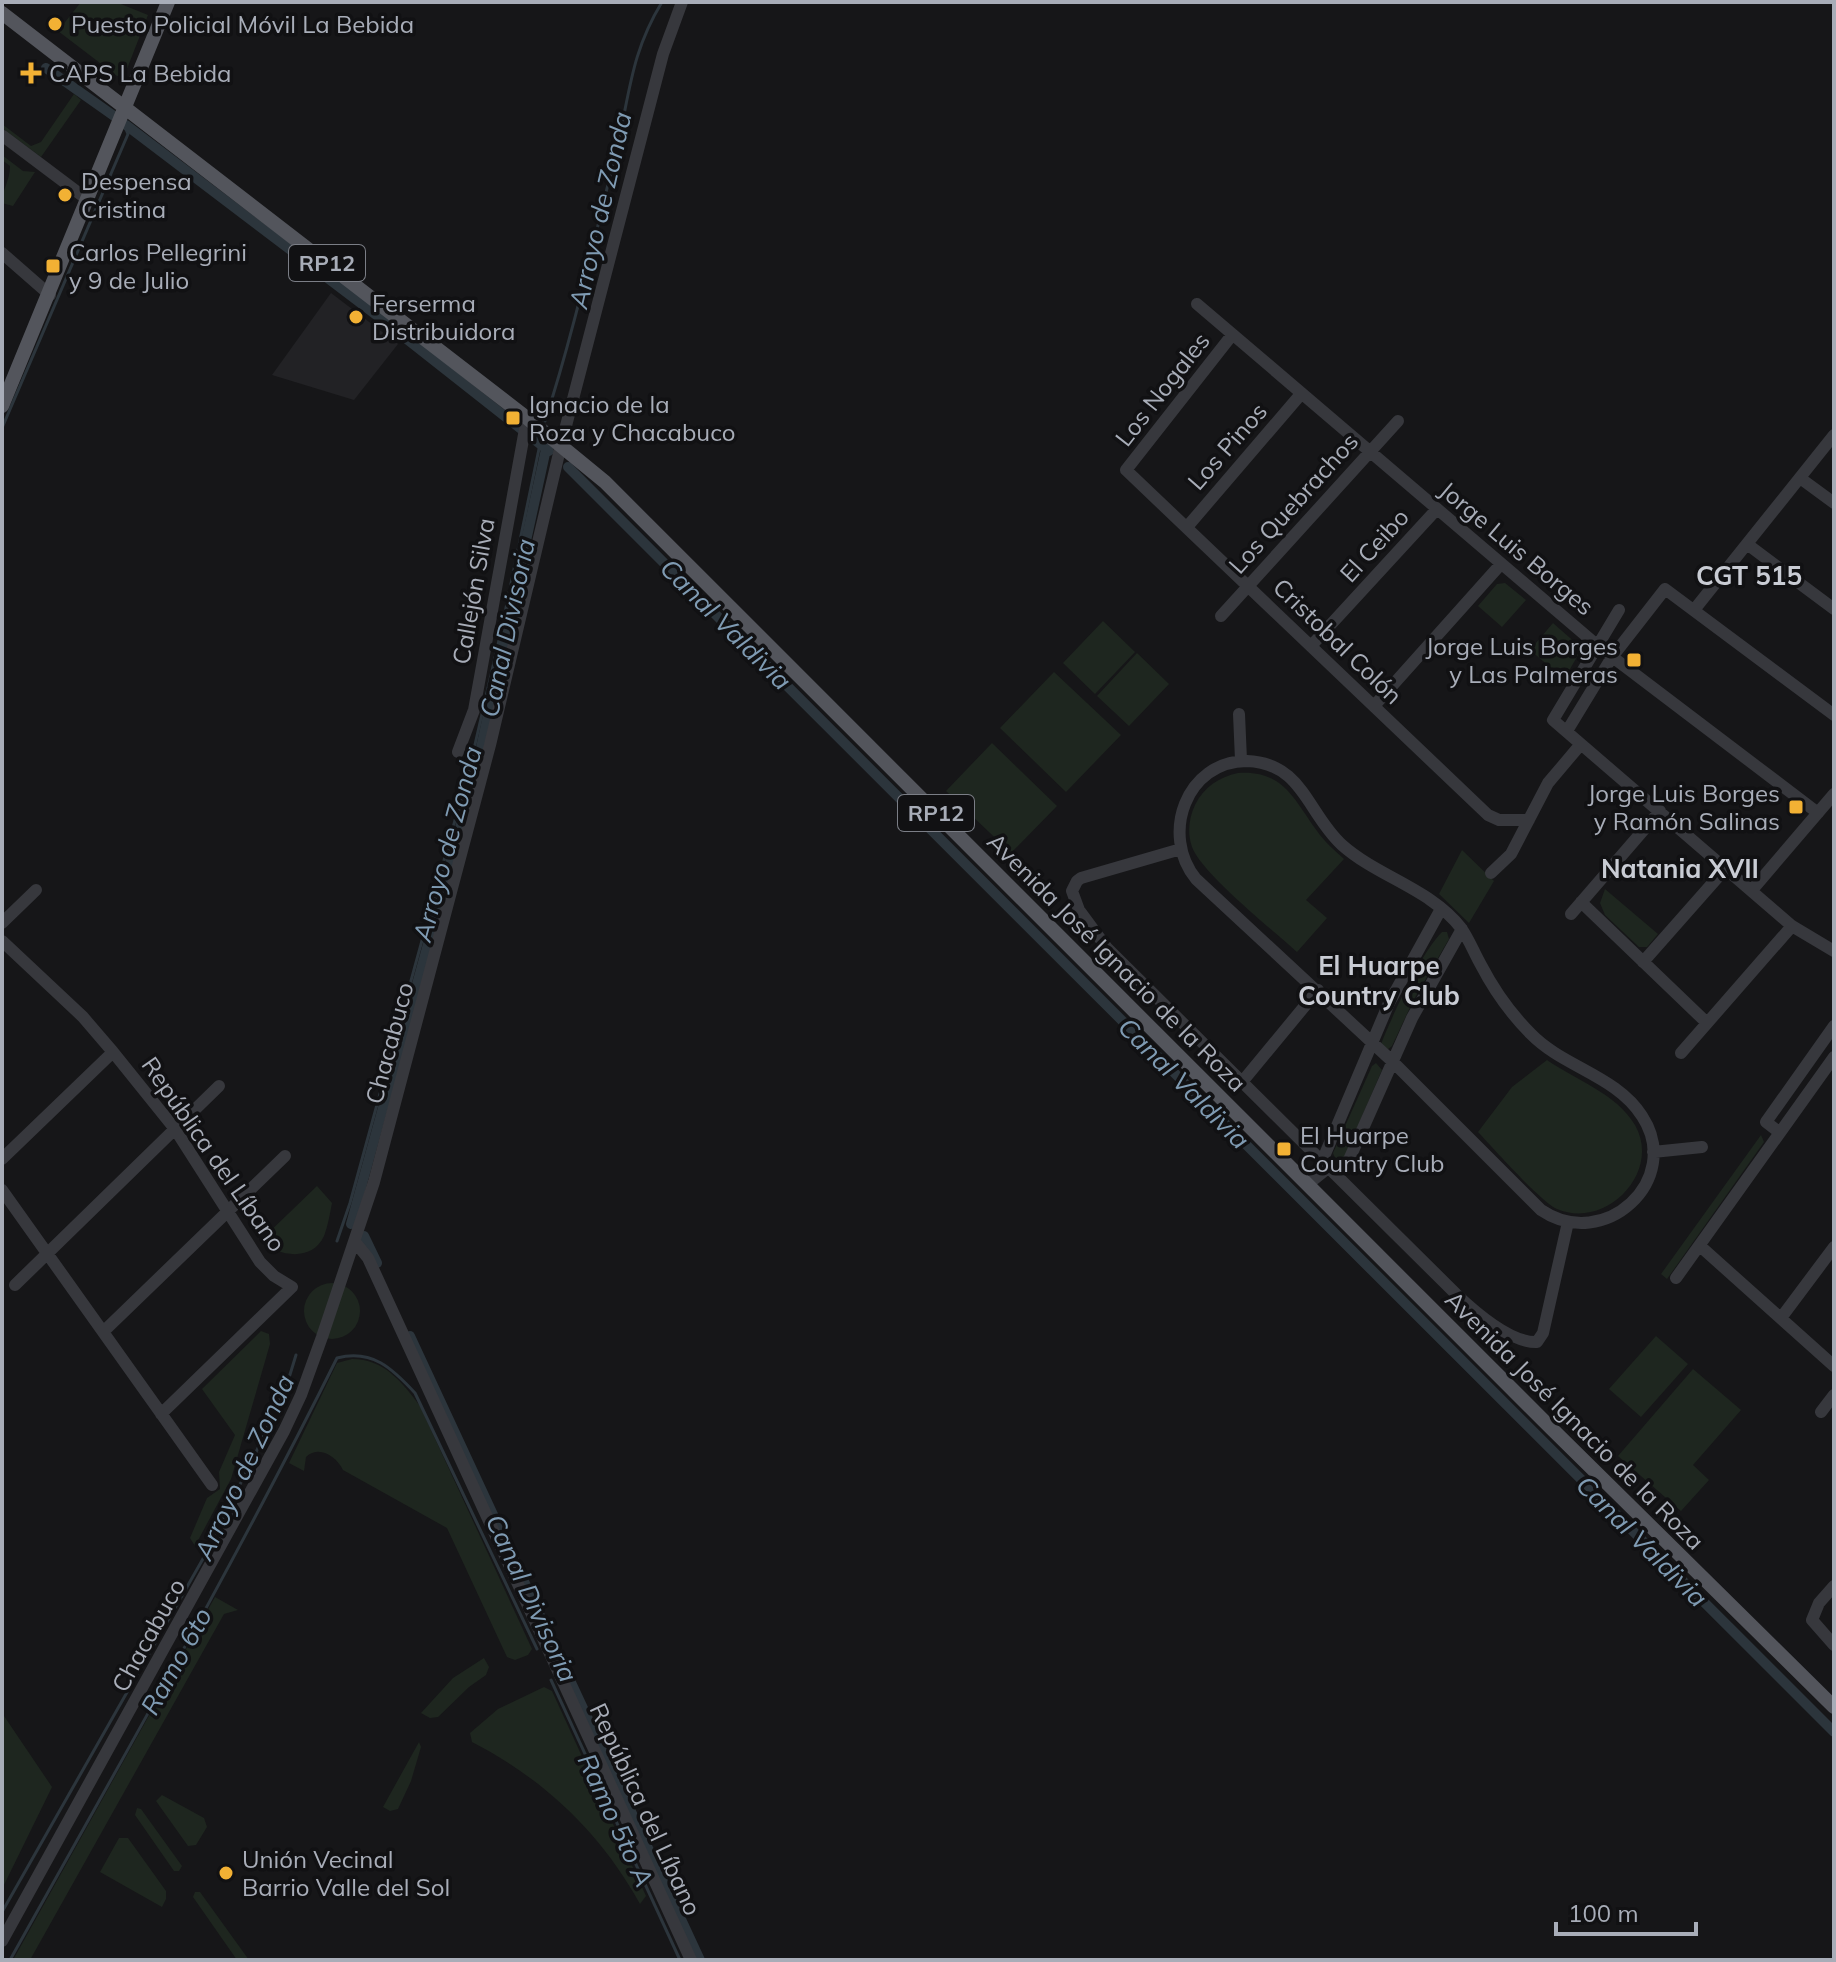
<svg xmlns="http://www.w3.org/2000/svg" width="1836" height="1962" viewBox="0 0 1836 1962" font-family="Mulish,sans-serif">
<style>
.built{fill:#222225}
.green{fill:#1e261f}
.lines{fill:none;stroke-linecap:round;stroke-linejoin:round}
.stream{stroke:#2c353c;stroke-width:3}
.canal{stroke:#2c353c;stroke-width:10}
.minor{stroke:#37383d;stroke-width:12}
.major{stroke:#53555c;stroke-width:14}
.poi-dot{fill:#f2b134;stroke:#111113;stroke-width:3}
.labels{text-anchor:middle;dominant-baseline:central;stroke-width:7;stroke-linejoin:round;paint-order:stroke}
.shield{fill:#111113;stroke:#7b7e86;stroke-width:2}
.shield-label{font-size:22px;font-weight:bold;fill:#a8adb8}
.poi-label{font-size:24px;fill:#a8adb8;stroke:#111113;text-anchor:start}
.street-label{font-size:24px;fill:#a8adb8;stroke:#111113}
.water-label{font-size:26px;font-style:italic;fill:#7f9bb3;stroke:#111113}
.neighbourhood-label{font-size:26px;font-weight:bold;fill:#c9ccd4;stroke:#111113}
</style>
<rect width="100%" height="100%" fill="#161618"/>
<!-- built -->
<path class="built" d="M331,293L398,344L354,400L272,375Z"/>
<!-- green -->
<path class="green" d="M81,2H116L148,15L125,74L117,76L58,31Z
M74,94L81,100L41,157L2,128V124L31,146L41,142Z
M2,155L23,171L35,172L13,206L2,203C2,189 10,181 10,166L2,160Z
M1505,583L1526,600L1502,627L1478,606L1497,584Z
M1103,621L1135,652L1095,694L1063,663Z
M1553,623L1578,645L1580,652L1564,679L1530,650Z
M1137,653L1169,684L1129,726L1097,696Z
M1054,672L1121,735L1066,792L1000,728Z
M992,743L1057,806L1011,853L946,791Z
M1238,773C1284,770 1294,800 1317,831C1324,841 1334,850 1344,859L1306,900L1327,918L1297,952C1273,930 1202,874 1192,847C1187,833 1189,818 1195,805C1204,787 1219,777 1238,773Z
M1462,850L1494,881L1469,923L1439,894Z
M1605,889L1658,934L1647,947H1639L1605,915L1600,903Z
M1442,932H1447L1449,939L1413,1001L1392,1046L1387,1050L1381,1044C1393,1014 1421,953 1442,932Z
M1547,1060C1576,1080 1617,1094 1635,1125C1662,1172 1606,1230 1557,1209C1540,1201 1494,1149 1478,1132L1512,1087Z
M1376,1063L1382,1070L1344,1158L1336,1161L1333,1153L1372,1066Z
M1761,1135L1764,1142L1667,1279L1661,1274Z
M317,1186L332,1203C330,1213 328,1226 324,1236C312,1262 278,1257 261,1240Z
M304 1311a28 28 0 1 1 56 0a28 28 0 1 1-56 0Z
M261,1331L269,1334L270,1344L231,1479L195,1546L190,1538L207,1498L220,1489L219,1472L235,1435L202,1389Z
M1656,1336L1688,1364L1641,1417L1609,1389Z
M352,1359C384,1359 402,1382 420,1406L532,1649L528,1655L515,1660L507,1657L447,1528L343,1470C336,1456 319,1445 306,1457L304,1471L289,1463L337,1363Z
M1693,1369L1741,1410L1693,1465L1709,1480L1681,1511L1618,1456Z
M215,1597L238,1610L224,1614L30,1960H13Z
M484,1658L489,1667L486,1675L469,1687L438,1717L430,1718L421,1713L453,1678Z
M544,1687L552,1691L646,1896L640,1904C601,1833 544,1779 472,1742L470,1733L498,1709Z
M2,1713L52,1787L2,1889Z
M419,1742L421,1747L411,1781L398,1809L390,1811L383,1807Z
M162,1795L204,1818L207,1827L196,1845L188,1846L156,1801Z
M137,1808L141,1809L182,1866L179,1871H174L135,1815Z
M119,1838H128L166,1891V1899L162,1907L100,1872Z
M195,1892H200L249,1960H237L193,1897Z"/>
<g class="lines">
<!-- stream -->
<path class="stream" d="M46,68L113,119
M545,421C574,332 594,239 617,148C630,92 631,53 662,2
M2,428L128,134L125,127
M337,1241L350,1203L471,762L502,627L540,444
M551,1680L680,1960
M2,1912L204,1557L260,1444L288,1381L296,1355
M10,1960C121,1761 235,1563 337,1358C372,1349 392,1368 415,1393L537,1649"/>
<!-- canal -->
<path class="canal" d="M46,68L114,116
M126,125L375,314L549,451
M568,467L1834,1732
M351,1224L477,766L546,449
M364,1236L377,1263
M410,1336L700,1960"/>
<!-- minor -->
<path class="minor" d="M3,136L88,200
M2,253L50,295
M1197,304L1598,646L1818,813
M1232,335L1126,470L1488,815L1499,820H1529
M1800,478L1834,503
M1187,527L1301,394
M1747,544L1834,609
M1619,610L1553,720L1792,926L1834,951
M1694,610L1834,435
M1221,616L1398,421
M1311,646L1437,509
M1374,706L1501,564
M1239,714L1241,760
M1567,731L1612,657L1665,589L1834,715
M458,752L474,710L527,418
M1247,761C1303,763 1307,813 1342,845C1378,877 1431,889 1461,928C1469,939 1474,953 1481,965C1494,990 1511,1014 1531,1034C1563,1067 1617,1076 1642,1116C1684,1180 1604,1253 1541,1210L1392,1061L1196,879C1160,835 1186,761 1247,761Z
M1181,849L1081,878L1077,881L1072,891L1079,910L1107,948L1456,1294C1475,1312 1510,1343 1537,1342L1543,1333L1568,1222
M1491,873L1511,854L1548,783L1581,744
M1752,890L1834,794
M1581,902L1707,1023
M1571,914L1660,811
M2,923L36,890
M2,941L83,1017L113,1052L175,1129L260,1262L274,1276L292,1287L161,1414
M1643,962L1726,868
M1681,1053L1792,926
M1242,1082L1318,990
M1779,1132L1766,1122L1834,1026
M1653,1152L1702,1147
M2,1159L113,1052
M1320,1166L1389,1003L1441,909
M1308,1184L1329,1167L1348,1162L1412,1018L1462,929
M2,1190L212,1485
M355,1242L368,1258L691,1960
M1700,1246L1834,1366
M1676,1278L1834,1057
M15,1285L219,1086
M1781,1318L1834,1247
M103,1332L285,1156
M1821,1412L1834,1395
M1834,1586L1819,1603L1812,1620L1834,1645
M2,1941L284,1431L301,1395L322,1337L374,1182L490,745L561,445L663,54L682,2"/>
<!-- major -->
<path class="major" d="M2,13L527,418L605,482L1550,1427L1834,1707
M2,406L168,2"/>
</g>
<!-- markers -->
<g class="poi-dot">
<circle cx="55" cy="24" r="8"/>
<path d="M27 61h8v8h8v8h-8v8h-8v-8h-8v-8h8z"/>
<circle cx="65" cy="195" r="8"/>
<rect x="45" y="258" width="16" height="16" rx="4"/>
<circle cx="356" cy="317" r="8"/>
<rect x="505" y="410" width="16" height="16" rx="4"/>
<rect x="1626" y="652" width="16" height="16" rx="4"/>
<rect x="1788" y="799" width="16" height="16" rx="4"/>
<rect x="1276" y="1141" width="16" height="16" rx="4"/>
<circle cx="226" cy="1873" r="8"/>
</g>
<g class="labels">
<!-- shield labels -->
<g class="shield">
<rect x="289" y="245" width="76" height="36" rx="6"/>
<rect x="898" y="795" width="76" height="36" rx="6"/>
</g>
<g class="shield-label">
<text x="327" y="263">RP12</text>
<text x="936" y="813">RP12</text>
</g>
<!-- poi labels -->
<g class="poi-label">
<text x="71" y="24">Puesto Policial Móvil La Bebida</text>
<text x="49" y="73">CAPS La Bebida</text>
<text x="81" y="181">Despensa<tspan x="81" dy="28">Cristina</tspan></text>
<text x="69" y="252">Carlos Pellegrini<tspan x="69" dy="28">y 9 de Julio</tspan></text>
<text x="372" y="303">Ferserma<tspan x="372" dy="28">Distribuidora</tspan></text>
<text x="529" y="404">Ignacio de la<tspan x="529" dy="28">Roza y Chacabuco</tspan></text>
<text x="1618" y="646" text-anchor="end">Jorge Luis Borges<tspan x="1618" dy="28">y Las Palmeras</tspan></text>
<text x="1780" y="793" text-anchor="end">Jorge Luis Borges<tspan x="1780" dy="28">y Ramón Salinas</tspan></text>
<text x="1300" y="1135">El Huarpe<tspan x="1300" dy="28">Country Club</tspan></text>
<text x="242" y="1859">Unión Vecinal<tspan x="242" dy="28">Barrio Valle del Sol</tspan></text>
</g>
<!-- street labels -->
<g class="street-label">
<text transform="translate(1162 389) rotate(-52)">Los Nogales</text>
<text transform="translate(1227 446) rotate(-49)">Los Pinos</text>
<text transform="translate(1293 503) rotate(-48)">Los Quebrachos</text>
<text transform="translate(1374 545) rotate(-48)">El Ceibo</text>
<text transform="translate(1517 548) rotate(40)">Jorge Luis Borges</text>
<text transform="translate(473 591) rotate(-80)">Callejón Silva</text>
<text transform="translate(1338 641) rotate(44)">Cristobal Colón</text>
<text transform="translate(1117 962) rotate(45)">Avenida José Ignacio de la Roza</text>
<text transform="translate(389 1043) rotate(-75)">Chacabuco</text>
<text transform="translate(214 1154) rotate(55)">República del Líbano</text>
<text transform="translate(1575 1420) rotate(45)">Avenida José Ignacio de la Roza</text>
<text transform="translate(148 1635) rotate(-61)">Chacabuco</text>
<text transform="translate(646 1809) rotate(65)">República del Líbano</text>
</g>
<!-- water labels -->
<g class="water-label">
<text transform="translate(600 210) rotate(-77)">Arroyo de Zonda</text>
<text transform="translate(726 624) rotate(45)">Canal Valdivia</text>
<text transform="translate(507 628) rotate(-78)">Canal Divisoria</text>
<text transform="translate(447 844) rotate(-75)">Arroyo de Zonda</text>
<text transform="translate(1184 1083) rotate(45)">Canal Valdivia</text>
<text transform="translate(244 1467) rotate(-65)">Arroyo de Zonda</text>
<text transform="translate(1642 1541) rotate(45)">Canal Valdivia</text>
<text transform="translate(532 1598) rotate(65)">Canal Divisoria</text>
<text transform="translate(176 1661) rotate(-61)">Ramo 6to</text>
<text transform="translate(616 1820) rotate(65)">Ramo 5to A</text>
</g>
<!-- neighbourhood labels -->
<g class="neighbourhood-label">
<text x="1749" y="575">CGT 515</text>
<text x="1680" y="868">Natania XVII</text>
<text x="1379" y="965">El Huarpe<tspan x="1379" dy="30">Country Club</tspan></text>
</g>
</g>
<!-- border -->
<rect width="1836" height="1962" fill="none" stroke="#a8adb8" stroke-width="8"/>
<!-- scale -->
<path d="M1556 1922v12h140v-12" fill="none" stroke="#a8adb8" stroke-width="4"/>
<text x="1568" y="1922" font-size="24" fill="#a8adb8" stroke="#111113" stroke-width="6" paint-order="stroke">100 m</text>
</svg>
